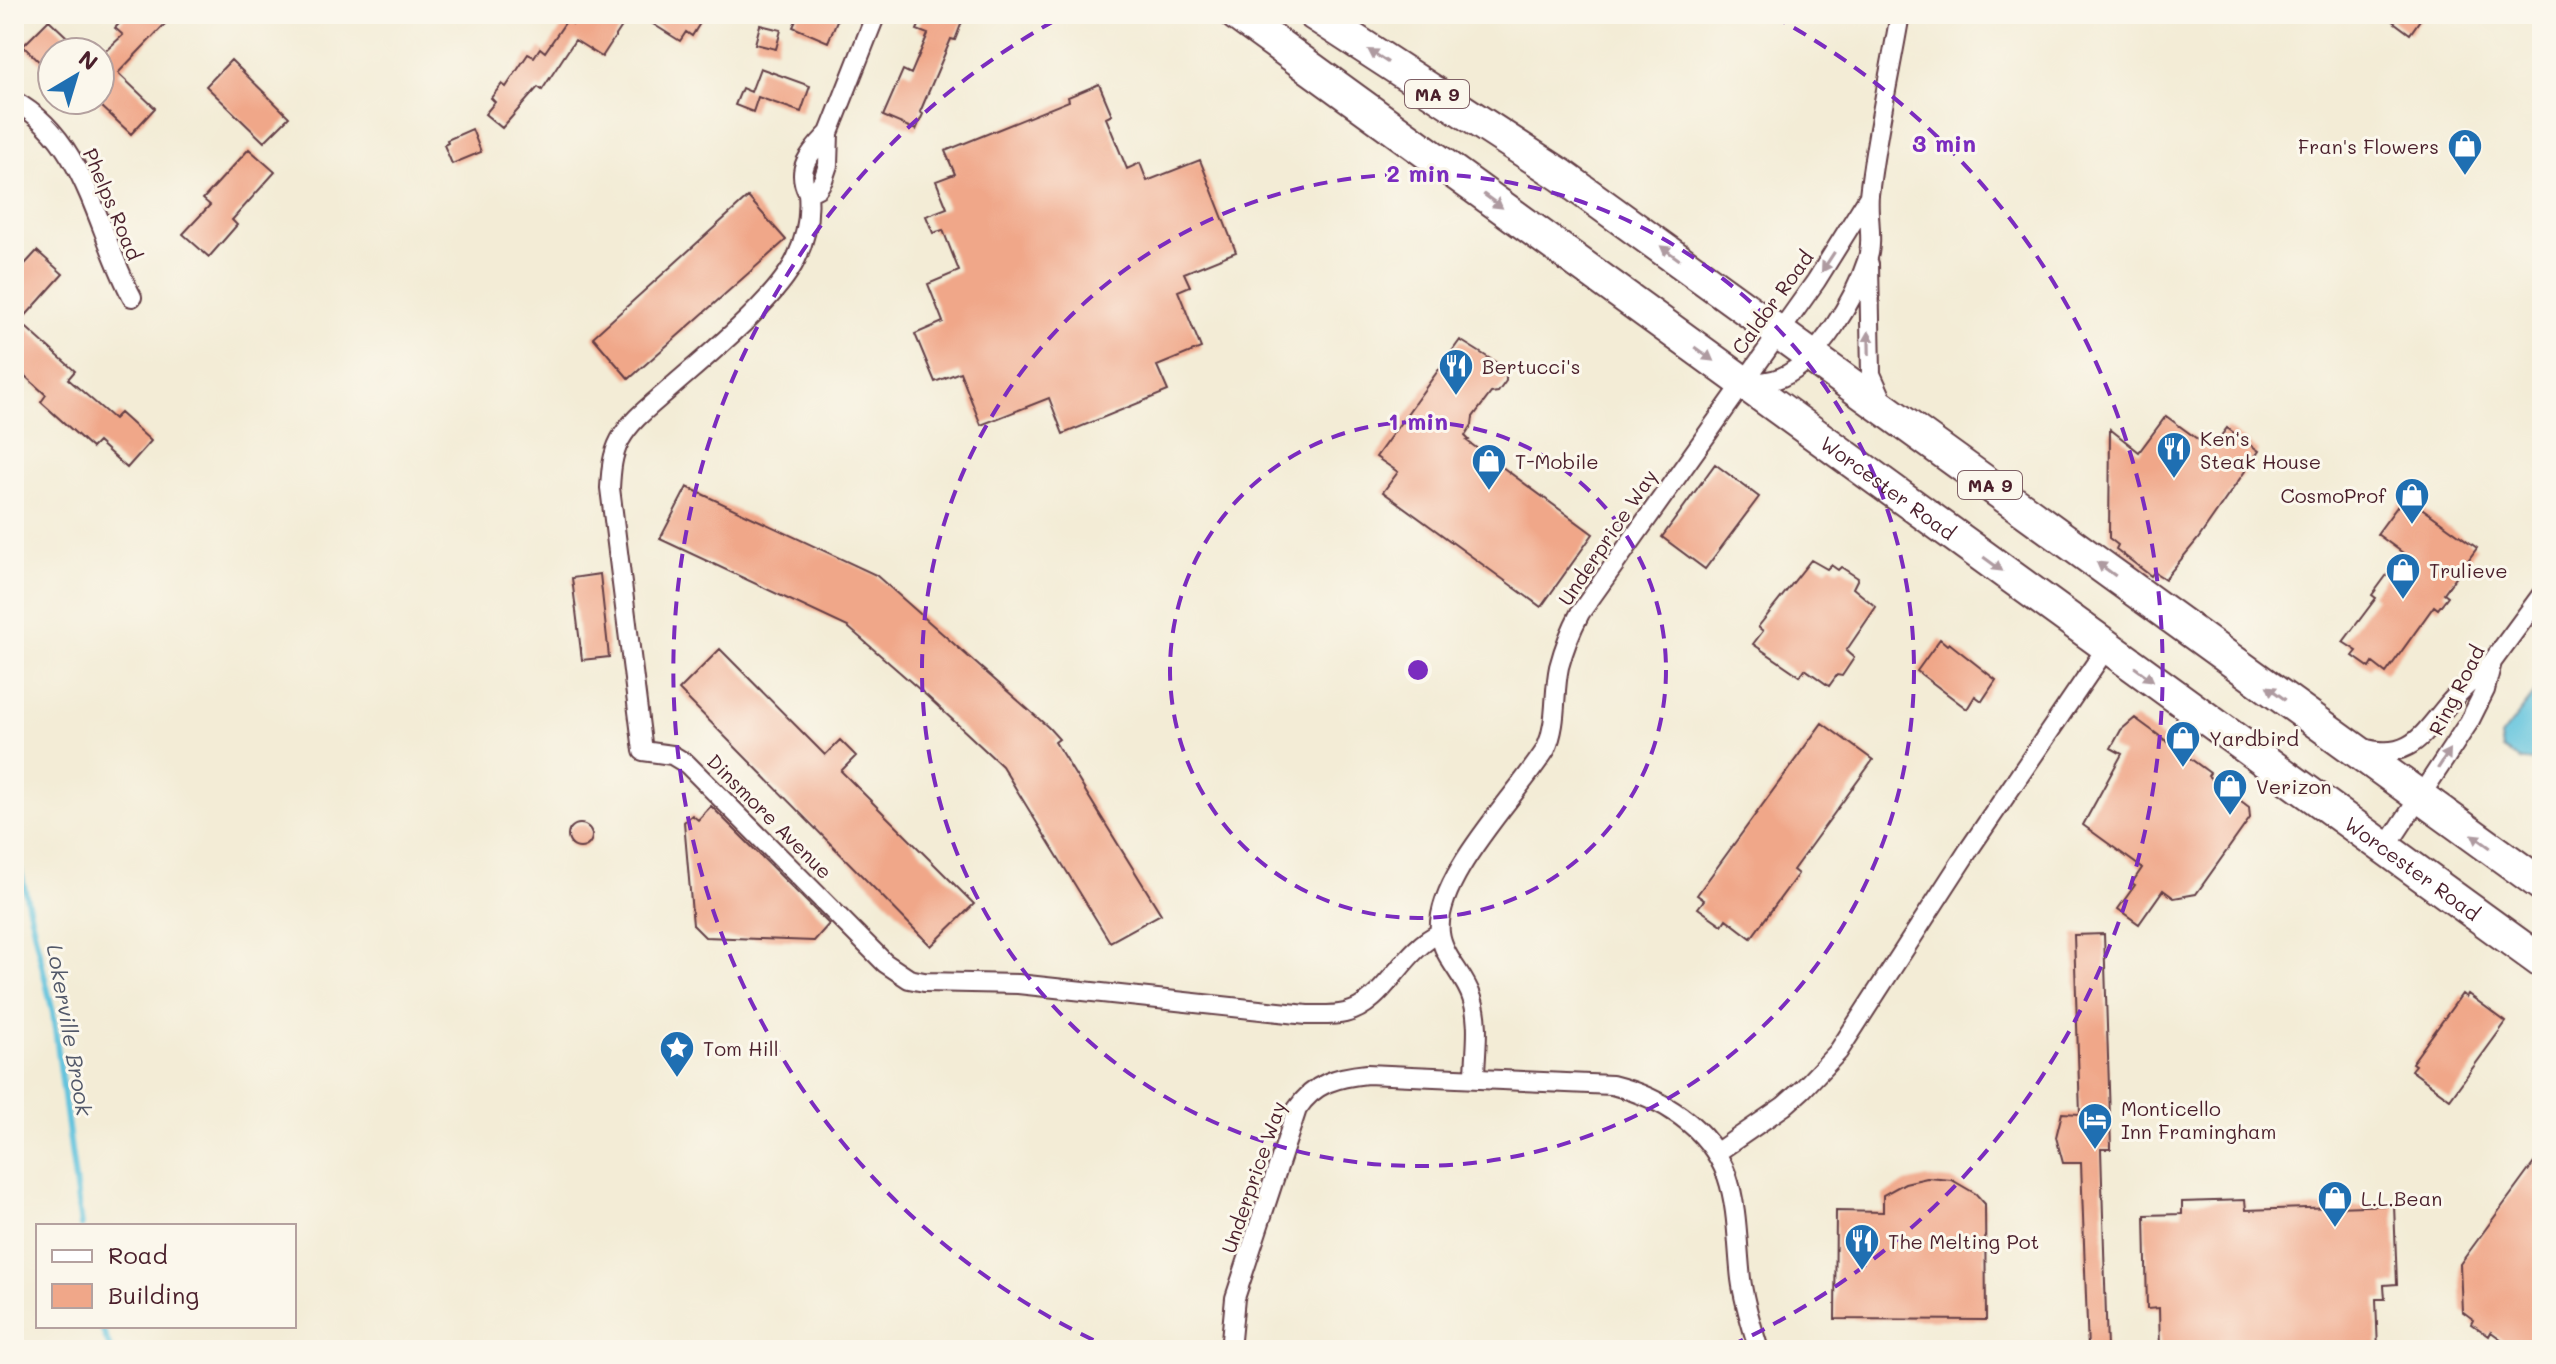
<svg xmlns="http://www.w3.org/2000/svg" width="2556" height="1364" viewBox="0 0 2556 1364" font-family="Mali,sans-serif">
<style>
.water{fill:#60c3dd;stroke:#557184;stroke-width:2}
.lines{fill:none;stroke-linecap:round;stroke-linejoin:round}
.stream{stroke:#60c3dd;stroke-width:6}
.building{fill:#f0a789}
.street-casing{stroke:#633e45;stroke-width:22}
.highway-casing{stroke:#633e45;stroke-width:36}
.street{stroke:#fff;stroke-width:18}
.highway{stroke:#fff;stroke-width:32}
.oneway{fill:#ae9aa0}
.ring{fill:none;stroke:#7b2cbf;stroke-width:4;stroke-dasharray:14 10}
.labels{text-anchor:middle;dominant-baseline:central;stroke-width:6;stroke-linejoin:round;paint-order:stroke}
.shield{fill:#fbf7ec;stroke:#7f6065;stroke-width:2}
.shield-label{font-size:18px;font-weight:bold;fill:#4a1f2b}
.poi-label{font-size:20px;fill:#4a1f2b;stroke:#fbf7ec;text-anchor:start}
.street-label{font-size:20px;fill:#4a1f2b;stroke:#fbf7ec}
.water-label{font-size:22px;font-style:italic;fill:#525869;stroke:#fbf7ec}
.centre{fill:#7b2cbf;stroke:#fbf7ec;stroke-width:4}
.ring-label{font-size:24px;text-anchor:middle;font-weight:bold;fill:#7b2cbf;stroke:#fbf7ec;stroke-width:6;stroke-linejoin:round;paint-order:stroke}
</style>
<rect width="100%" height="100%" fill="#fbf7ec"/>
<filter id="ink" filterUnits="userSpaceOnUse"><feTurbulence type="fractalNoise" baseFrequency=".0125" numOctaves="2"/><feDisplacementMap in="SourceGraphic" scale="16" xChannelSelector="R" yChannelSelector="G"/><feConvolveMatrix kernelMatrix="1 2 1 2 8 2 1 2 1" color-interpolation-filters="sRGB"/></filter>
<filter id="wash" filterUnits="userSpaceOnUse"><feTurbulence type="fractalNoise" baseFrequency=".006" numOctaves="4" result="noise"/><feDisplacementMap in="SourceGraphic" scale="32" xChannelSelector="R" yChannelSelector="G"/><feGaussianBlur stdDeviation="1.8" result="paint"/><feColorMatrix in="noise" values="0 0 0 0 0 0 0 0 0 0 0 0 0 0 0 0 0 1.4 0 .05"/><feComposite in="paint" operator="in"/></filter>
<g filter="url(#wash)">
<rect width="100%" height="100%" fill="#f3ecd6"/>
<!-- water -->
<path class="water" d="M2542,684V760L2522,761L2503,749L2501,737Z"/>
<g class="lines">
<!-- stream -->
<path class="stream" d="M2540,761L2539,778L2542,798
M14,843L53,1013L81,1226
M101,1326L111,1350"/>
</g>
<g id="blocks">
<!-- building -->
<path class="building" d="M128,14H155L165,24L118,73L155,108L131,134L100,105V56L123,35L115,28Z
M579,14H630L602,57L575,40L542,90L538,87L502,128L485,114L495,102L491,98L502,84L506,87L528,54L534,57L540,48L545,52L567,20L573,24Z
M637,14H696L702,20L692,36L686,32L680,41Z
M799,14H829L838,18L828,42L793,27Z
M924,14H965L955,40L951,39L920,112L923,114L916,130L883,116L903,70L911,74L928,34L917,30Z
M2383,14H2424L2410,34Z
M49,20L83,52H52V74L23,46Z
M760,25L781,30L776,49L755,44Z
M231,60L289,117L264,142L206,86Z
M760,68L810,86L801,112L758,97L753,112L735,105L742,88L751,92Z
M1099,84L1112,115L1106,118L1127,169L1140,163L1147,181L1200,160L1236,252L1184,273L1190,286L1178,291L1201,348L1157,366L1168,391L1063,434L1049,398L981,425L960,372L935,382L915,334L943,322L928,284L959,271L943,230L933,233L926,216L947,208L936,181L955,174L945,151L1069,101L1068,97Z
M472,129L481,152L452,164L444,145L448,143L447,140Z
M249,149L275,172L232,220L237,225L209,257L183,234L210,205L203,199Z
M748,197L786,240L629,379L593,337Z
M37,251L63,274L20,322L75,371L68,379L114,419L120,413L151,441L127,468L98,442L92,448L41,402L46,395L14,366V276Z
M1460,340L1497,363L1496,365L1506,373V381L1498,392L1491,393L1473,417L1472,425L1465,436L1469,440L1467,441L1593,534L1541,607L1383,492L1398,472L1376,457Z
M2166,416L2211,449L2227,428L2259,451L2198,539L2165,579L2154,572L2151,576L2116,549L2118,545L2109,538L2110,429L2139,452Z
M1715,464L1759,497L1705,569L1662,537Z
M687,487L876,575L1048,727L1059,739L1055,742L1161,914L1110,942L1002,766L927,696L848,627L660,539Z
M2405,496L2477,548L2444,593L2448,596L2438,609L2434,606L2386,673L2373,663L2370,668L2353,656L2357,651L2343,642L2376,598L2372,595L2403,553L2377,534Z
M1811,560L1827,569L1831,565L1838,570L1841,567L1858,578L1853,588L1876,607L1846,651L1854,658L1842,676L1837,675L1829,686L1805,669L1800,676L1753,644L1763,631L1758,627Z
M600,574L609,657L582,660L572,578Z
M1940,639L1947,645L1949,643L1996,680L1982,701L1975,696L1967,709L1917,671Z
M720,649L825,755L840,740L856,756L841,771L974,904L931,946L679,690Z
M2135,718L2210,773L2208,776L2249,807L2250,818L2196,894L2174,898L2163,890L2139,924L2118,909L2135,885L2132,883L2142,868L2083,825L2122,754L2111,748L2121,730Z
M1822,723L1873,760L1793,870L1798,874L1751,938L1726,919L1722,925L1698,908L1704,900L1697,895Z
M711,806L829,924L814,941L705,937L693,925L684,822L692,815L698,820Z
M568 836a12 12 0 1 1 24 0a12 12 0 1 1-24 0Z
M2104,934L2111,1149H2101L2107,1350H2088L2081,1163H2063L2056,1137L2062,1113L2080,1114L2074,935Z
M2462,994L2466,997L2468,994L2506,1022L2450,1099L2411,1070L2415,1065L2412,1063Z
M2542,1152V1350H2516L2491,1332L2489,1336L2472,1324L2474,1320L2462,1311L2460,1264Z
M1927,1178L1952,1180L1976,1194L1985,1204L1986,1320L1835,1319L1836,1211L1883,1212V1195L1905,1183Z
M2245,1200L2246,1210L2394,1205L2397,1284L2384,1285L2385,1299H2376L2378,1350H2160L2159,1308L2147,1309L2145,1215L2182,1214V1202Z"/>
</g>
</g>
<g filter="url(#ink)">
<use href="#blocks" fill-opacity="0" stroke="#633e45" stroke-width="2"/>
<g class="lines">
<defs>
<path id="street" d="M14,101C86,140 96,230 132,297
M829,133C812,151 794,167 808,193L818,188L823,180L828,165L829,133L876,14
M808,193C810,216 806,238 796,259C776,301 703,359 667,391C650,406 631,420 620,440C612,455 611,471 610,488L643,751L672,755L687,764L885,963L909,979L924,982L1018,984L1307,1015C1320,1015 1333,1016 1345,1013C1385,1004 1401,950 1440,933
M1869,264L1871,374L1884,403
M1747,382C1759,382 1771,382 1782,377C1819,361 1855,298 1867,261C1874,241 1867,216 1869,195C1876,134 1890,74 1900,14
M2360,747C2411,763 2423,733 2451,701C2464,687 2479,675 2492,662
M2386,848L2469,722L2485,690L2492,662L2542,594
M1475,1078C1475,1053 1481,1023 1472,998C1465,975 1443,958 1440,933C1434,878 1517,796 1546,749C1558,722 1553,696 1559,667C1564,648 1571,630 1580,613L1816,281L1869,196
M1716,1153L1784,1106L1803,1089L1838,1052L1968,851L2107,647
M1230,1350L1235,1298L1297,1109C1314,1083 1337,1077 1367,1074L1612,1085C1660,1097 1709,1126 1727,1176C1738,1208 1737,1245 1741,1279C1744,1303 1752,1327 1759,1350"/>
<g id="highway">
<path id="s1" d="M1236,14L2542,962"/>
<path d="M1314,14L1561,175L2542,885"/>
</g>
</defs>
<!-- street casing -->
<use href="#street" class="street-casing"/>
<!-- highway casing -->
<use href="#highway" class="highway-casing"/>
<!-- street -->
<use href="#street" class="street"/>
<!-- highway -->
<use href="#highway" class="highway"/>
</g>
<!-- one-way arrows -->
<defs><path id="oneway-solid" d="M-6-.8H1V-3.2L6.5 0L1 3.2V.8H-6Z" transform="scale(2)"/></defs>
<g class="oneway">
<use href="#oneway-solid" transform="translate(1378 56) rotate(-147)"/>
<use href="#oneway-solid" transform="translate(1493 201) rotate(36)"/>
<use href="#oneway-solid" transform="translate(1670 253) rotate(-144)"/>
<use href="#oneway-solid" transform="translate(1828 262) rotate(123)"/>
<use href="#oneway-solid" transform="translate(1869 343) rotate(-91)"/>
<use href="#oneway-solid" transform="translate(1704 354) rotate(36)"/>
<use href="#oneway-solid" transform="translate(1993 564) rotate(36)"/>
<use href="#oneway-solid" transform="translate(2106 569) rotate(-144)"/>
<use href="#oneway-solid" transform="translate(2144 674) rotate(36)"/>
<use href="#oneway-solid" transform="translate(2276 693) rotate(-144)"/>
<use href="#oneway-solid" transform="translate(2444 759) rotate(-57)"/>
<use href="#oneway-solid" transform="translate(2481 841) rotate(-144)"/>
</g>
</g>
<!-- distance rings -->
<g class="ring">
<circle cx="1418" cy="670" r="248"/>
<circle cx="1418" cy="670" r="496"/>
<path d="M1115 1350A744 744 0 0 1 1063 16M1773 16A744 744 0 0 1 1721 1350"/>
</g>
<!-- icons -->
<defs>
<symbol id="shop-pin" viewBox="-11 -11 22 30"><path d="M0 17L-7.5 6A9.5 9.5 0 1 1 7.5 6Z" fill="#1f6fb2" stroke="#fbf7ec"/><path d="M-5-2.5h2.3a2.7 3.5 0 0 1 5.4 0H5L5.5 6h-11ZM-1.5-2.5h3a1.5 2.3 0 0 0-3 0Z" fill="#fff"/></symbol>
<symbol id="restaurant-pin" viewBox="-11 -11 22 30"><path d="M0 17L-7.5 6A9.5 9.5 0 1 1 7.5 6Z" fill="#1f6fb2" stroke="#fbf7ec"/><path d="M-5-6h1v4h1v-4h1v4h1v-4h1v5L-1.5 .5V6h-2V.5L-5-1ZM5-6V6H3V1.5H1.5Q1.5-4 5-6Z" fill="#fff"/></symbol>
<symbol id="sight-pin" viewBox="-11 -11 22 30"><path d="M0 17L-7.5 6A9.5 9.5 0 1 1 7.5 6Z" fill="#1f6fb2" stroke="#fbf7ec"/><path d="M0-6L1.8-2.2L6-1.7L2.9 1.2L3.7 5.4L0 3.3L-3.7 5.4L-2.9 1.2L-6-1.7L-1.8-2.2Z" fill="#fff"/></symbol>
<symbol id="hotel-pin" viewBox="-11 -11 22 30"><path d="M0 17L-7.5 6A9.5 9.5 0 1 1 7.5 6Z" fill="#1f6fb2" stroke="#fbf7ec"/><path d="M-6-4.5h1.5V1H6V5H4.5V3h-9V5H-6ZM-4 0a1.8 1.8 0 1 1 3.6 0ZM.5 0V-2.5h3Q6-2.5 6 0Z" fill="#fff"/></symbol>
</defs>
<g fill-rule="evenodd">
<use href="#shop-pin" x="2445" y="126" width="40" height="54"/>
<use href="#restaurant-pin" x="1436" y="346" width="40" height="54"/>
<use href="#restaurant-pin" x="2154" y="429" width="40" height="54"/>
<use href="#shop-pin" x="1469" y="441" width="40" height="54"/>
<use href="#shop-pin" x="2392" y="475" width="40" height="54"/>
<use href="#shop-pin" x="2383" y="550" width="40" height="54"/>
<use href="#shop-pin" x="2163" y="718" width="40" height="54"/>
<use href="#shop-pin" x="2210" y="766" width="40" height="54"/>
<use href="#sight-pin" x="657" y="1028" width="40" height="54"/>
<use href="#hotel-pin" x="2075" y="1100" width="40" height="54"/>
<use href="#shop-pin" x="2315" y="1178" width="40" height="54"/>
<use href="#restaurant-pin" x="1842" y="1221" width="40" height="54"/>
</g>
<g class="labels">
<!-- shield labels -->
<g class="shield">
<rect x="1405" y="80" width="64" height="28" rx="6"/>
<rect x="1958" y="471" width="64" height="28" rx="6"/>
</g>
<g class="shield-label">
<text x="1437" y="94">MA 9</text>
<text x="1990" y="485">MA 9</text>
</g>
<!-- poi labels -->
<g class="poi-label">
<text x="2439" y="146" text-anchor="end">Fran's Flowers</text>
<text x="1482" y="366">Bertucci's</text>
<text x="2200" y="438">Ken's<tspan x="2200" dy="23">Steak House</tspan></text>
<text x="1515" y="461">T-Mobile</text>
<text x="2386" y="495" text-anchor="end">CosmoProf</text>
<text x="2429" y="570">Trulieve</text>
<text x="2209" y="738">Yardbird</text>
<text x="2256" y="786">Verizon</text>
<text x="703" y="1048">Tom Hill</text>
<text x="2121" y="1108">Monticello<tspan x="2121" dy="23">Inn Framingham</tspan></text>
<text x="2361" y="1198">L.L.Bean</text>
<text x="1888" y="1241">The Melting Pot</text>
</g>
<!-- street labels -->
<g class="street-label">
<text transform="translate(113 204) rotate(67)">Phelps Road</text>
<text transform="translate(1772 302) rotate(-54)">Caldor Road</text>
<text stroke="none"><textPath href="#s1" startOffset="806">Worcester Road</textPath></text>
<text transform="translate(1607 537) rotate(-56)">Underprice Way</text>
<text transform="translate(2456 690) rotate(-63)">Ring Road</text>
<text transform="translate(770 816) rotate(45)">Dinsmore Avenue</text>
<text stroke="none"><textPath href="#s1" startOffset="1454">Worcester Road</textPath></text>
<text transform="translate(1253 1177) rotate(-71)">Underprice Way</text>
</g>
<!-- water labels -->
<g class="water-label">
<text transform="translate(70 1030) rotate(80)">Lokerville Brook</text>
</g>
</g>
<circle cx="1418" cy="670" r="12" class="centre"/>
<g class="ring-label">
<text x="1944" y="152">3 min</text>
<text x="1418" y="182">2 min</text>
<text x="1418" y="430">1 min</text>
</g>
<!-- margin -->
<rect width="2556" height="1364" fill="none" stroke="#fbf7ec" stroke-width="48"/>
<!-- legend -->
<rect x="36" y="1224" width="260" height="104" fill="#fbf7ec" stroke="#b4a19f" stroke-width="2"/>
<rect x="52" y="1250" width="40" height="12" fill="#ffffff" stroke="#b4a19f" stroke-width="2"/>
<text x="108" y="1264" font-size="24" fill="#4a1f2b">Road</text>
<rect x="52" y="1284" width="40" height="24" fill="#f0a789" stroke="#b4a19f" stroke-width="2"/>
<text x="108" y="1304" font-size="24" fill="#4a1f2b">Building</text>
<!-- north arrow -->
<g transform="translate(76 76) rotate(38)"><circle r="38" fill="#fbf7ec" stroke="#b4a19f" stroke-width="2"/>
<path d="M0-6L14 30L0 20L-14 30Z" fill="#1f6fb2"/>
<text y="-12" font-size="22" font-weight="bold" text-anchor="middle" fill="#4a1f2b">N</text>
</g>
</svg>
